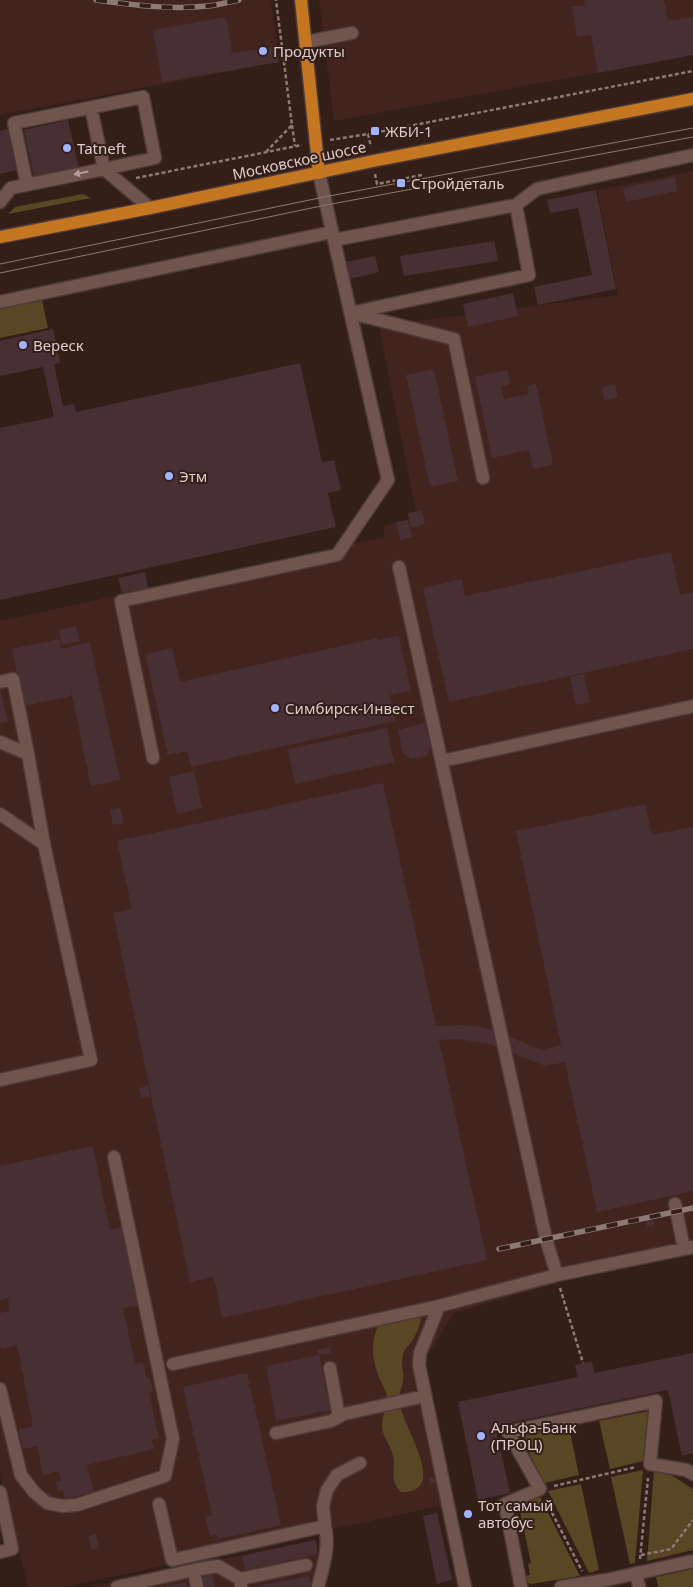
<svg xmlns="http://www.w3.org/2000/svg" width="693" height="1587" viewBox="0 0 693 1587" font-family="'Noto Sans',sans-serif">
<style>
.built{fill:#41241e}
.green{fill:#584624}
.building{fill:#482f33}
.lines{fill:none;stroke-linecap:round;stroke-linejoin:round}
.minor-casing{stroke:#4d3a37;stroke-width:15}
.major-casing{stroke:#4d3a37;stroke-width:15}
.path{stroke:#8d7a76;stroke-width:2.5;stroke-dasharray:4 2.5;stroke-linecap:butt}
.minor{stroke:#70554f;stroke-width:12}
.major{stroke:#c57621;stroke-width:12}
.tram{stroke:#8c7974;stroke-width:1}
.rail-casing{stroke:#8c7974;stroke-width:5.5}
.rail{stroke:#341e18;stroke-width:4;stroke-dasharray:11;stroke-linecap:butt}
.oneway{fill:#b19d99}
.poi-dot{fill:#a1b3fd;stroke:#341e18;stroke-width:2}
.labels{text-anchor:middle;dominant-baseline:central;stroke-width:4;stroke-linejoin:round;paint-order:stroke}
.poi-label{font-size:15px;fill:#ddcdca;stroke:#341e18;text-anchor:start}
.street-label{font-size:15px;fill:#ddcdca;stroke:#341e18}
</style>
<rect width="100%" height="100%" fill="#341e18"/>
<!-- built -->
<path class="built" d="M0,0H271L279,62L0,115Z
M319,0H693V55L334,121Z
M693,171V1254L581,1276L454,1313L424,1361L454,1503L65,1587H28L0,1475V621L385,537L383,526L417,517L379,326L618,295L597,190Z
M317,1539L318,1587H90L315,1540Z"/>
<!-- green -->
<path class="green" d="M83,194L91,198L8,214L15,207Z
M42,300L48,328L0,338V308Z
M416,1316L421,1318C420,1326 415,1337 411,1343C408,1346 405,1348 404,1352C399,1364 405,1371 403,1382C402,1388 398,1394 399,1400C400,1424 452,1493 401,1492C387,1479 398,1468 392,1452C389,1442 381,1434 382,1423C383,1414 388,1406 387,1396C386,1392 383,1386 381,1382C373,1362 369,1346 378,1326Z
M649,1411L644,1461L610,1469L599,1421Z
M569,1427L579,1475L544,1483L521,1437Z
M643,1470L635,1563L630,1564L611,1477Z
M654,1470L673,1476L693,1489V1550L647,1561Z
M581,1484L599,1570L589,1573L548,1491Z
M540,1497L580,1576L531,1584L528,1583L525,1576L530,1575L528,1564L531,1563L518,1502Z
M693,1569V1587H658L656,1577Z"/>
<!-- building -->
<path class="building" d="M584,0H664L668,21L693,17V55L598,73L591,35L577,37L572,7L585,5Z
M226,17L232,53L276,46L279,62L162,82L153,30Z
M68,120L79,169L34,178L24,130Z
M8,129L16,170L0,174V131Z
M675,177L677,191L626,202L623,188Z
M596,190L616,289L538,305L534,287L592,275L578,208L550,213L547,200Z
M494,241L498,261L404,276L400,256Z
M375,256L379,272L350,279L346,262Z
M513,293L518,316L468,327L463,304Z
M53,329L60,363L54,364L63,406L74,404L76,412L300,363L322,462L334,460L341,490L328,493L336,527L0,600V428L54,417L43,367L0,376V341Z
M434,369L458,481L430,487L406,375Z
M507,370L510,384L501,386L504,399L529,394L527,386L536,384L553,465L533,469L529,450L492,458L475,377Z
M615,384L618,397L604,400L602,387Z
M422,510L425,524L411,528L408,513Z
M408,520L412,537L400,540L396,522Z
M671,552L680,595L693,592V649L449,702L423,588L462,579L465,596Z
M145,572L148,588L122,593L118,578Z
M76,626L79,641L62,645L59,630Z
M399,636L411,691L390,695L395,721L191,767L187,751L168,755L145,654L172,648L180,682L377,638L378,640Z
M59,639L61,649L90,642L120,780L91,786L68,677L71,696L24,706L12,649Z
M584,674L590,702L576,705L570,677Z
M0,688L8,722L0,723Z
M425,723L431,747L426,756L411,759L403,753L398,730Z
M387,728L394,762L295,784L288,749Z
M194,771L202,808L177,814L169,777Z
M383,783L436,1026L461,1025L476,1026L495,1031L541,1050L561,1045L516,831L645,804L652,835L693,827V1191L597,1212L565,1062L545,1066L490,1044L459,1039L439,1040L487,1260L222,1318L214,1277L190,1282L113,913L132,909L117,841Z
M120,808L124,823L113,825L110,810Z
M148,1086L150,1096L141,1098L139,1088Z
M93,1146L110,1230L124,1227L140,1305L123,1308L135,1364L143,1362L147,1379L150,1378L153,1391L149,1392L159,1438L152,1440L154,1449L87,1465L94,1492L65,1499L63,1490L58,1491L56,1482L61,1481L59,1471L43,1475L37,1446L23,1449L19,1429L33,1426L17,1345L1,1349L0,1344V1313L10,1311L8,1298L0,1300V1166Z
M652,1218L654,1226L647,1227L646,1219Z
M330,1347L331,1353L318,1355L317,1350Z
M693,1353V1453L682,1456L668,1390L499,1425L495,1426L510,1493L478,1500L458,1402L578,1377L575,1365L583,1363L592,1361L594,1373Z
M319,1355L330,1410L276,1421L266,1366Z
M247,1373L281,1525L218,1539L216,1534L210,1536L205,1517L212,1515L183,1387Z
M434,1477L436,1482L430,1484L429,1478Z
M437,1513L452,1580L437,1584L423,1516Z
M96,1534L99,1548L91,1550L88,1536Z
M315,1540L318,1554L245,1570L242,1556Z
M212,1575L215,1587H203L201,1577Z
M309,1576L311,1587H258V1586Z
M186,1582L187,1587H166V1586Z"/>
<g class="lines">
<defs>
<path id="minor" d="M306,42L352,33
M27,185L14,123L143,97L155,158L104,169L91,108
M0,202L11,188L104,169L150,208
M334,240L516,205L537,189L693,155
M0,302L332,232
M350,313L529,275L516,205
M355,314L454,339L483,478
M399,567L546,1239L557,1275
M0,682L13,679L28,754L44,844
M0,742L28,754
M153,758L121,601L337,555L388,480L319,173
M442,761L693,706
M0,814L44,844L91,1060L0,1080
M675,1204L684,1249
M439,1306L420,1353L419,1365L465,1587
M173,1364L439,1306L557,1275L693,1247
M330,1368L339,1417
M0,1389L21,1475L34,1492L47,1503L62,1506L77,1505L165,1476L173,1439L114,1157
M276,1433L331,1421L344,1414L425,1396
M0,1492L12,1549L0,1552
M159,1504L172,1560L325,1526L323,1506L327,1490L337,1475L360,1463
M194,1570L218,1566L240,1579L241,1586
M636,1573L639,1587
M240,1579L306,1565
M117,1587L194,1570L197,1587
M318,1587C323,1566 330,1547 325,1526
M521,1587L505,1504L540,1489L508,1432L656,1401L650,1464L686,1470L693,1474
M561,1587L606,1580L693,1561"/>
<path id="major" d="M301,0L319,173
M0,237L150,208L373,161L693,99"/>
</defs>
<!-- minor casing -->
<use href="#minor" class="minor-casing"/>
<!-- major casing -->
<use href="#major" class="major-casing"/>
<!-- path -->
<path class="path" d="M292,125L295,146
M368,134L371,147
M330,140L368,134L693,71
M266,152L292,125L276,0
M375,174L377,184L422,175
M136,178L302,145
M560,1288L583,1363
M554,1486L636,1467
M546,1501L582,1571
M641,1555L671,1549L693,1520
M640,1559L648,1478"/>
<!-- minor -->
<use href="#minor" class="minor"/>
<!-- major -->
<use href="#major" class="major"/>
<!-- tram -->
<path class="tram" d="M0,264L324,197L693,128
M0,273L326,205L693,137"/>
<defs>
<path id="rail" d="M96,0C133,5 171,10 208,6C218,5 229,2 239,0
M499,1249L693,1208"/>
</defs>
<!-- rail casing -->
<use href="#rail" class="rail-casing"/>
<!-- rail -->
<use href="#rail" class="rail"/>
</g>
<!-- one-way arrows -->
<defs><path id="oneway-solid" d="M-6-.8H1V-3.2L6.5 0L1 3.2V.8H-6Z" transform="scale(1.25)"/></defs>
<use class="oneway" href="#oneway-solid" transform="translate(81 173) rotate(168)"/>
<!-- markers -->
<g class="poi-dot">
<circle cx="263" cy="51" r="5"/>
<rect x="370" y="126" width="10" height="10" rx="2.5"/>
<circle cx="67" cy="148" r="5"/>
<rect x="396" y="178" width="10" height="10" rx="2.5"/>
<circle cx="23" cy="345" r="5"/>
<circle cx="169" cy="476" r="5"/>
<circle cx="275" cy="708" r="5"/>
<circle cx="481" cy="1436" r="5"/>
<circle cx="468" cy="1514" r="5"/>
</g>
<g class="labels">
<!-- poi labels -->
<g class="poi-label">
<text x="273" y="51">Продукты</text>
<text x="385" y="131">ЖБИ-1</text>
<text x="77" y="148">Tatneft</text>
<text x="411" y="183">Стройдеталь</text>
<text x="33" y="345">Вереск</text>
<text x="179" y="476">Этм</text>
<text x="285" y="708">Симбирск-Инвест</text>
<text x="491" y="1427">Альфа-Банк<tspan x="491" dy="17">(ПРОЦ)</tspan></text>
<text x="478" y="1505">Тот самый<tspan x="478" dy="17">автобус</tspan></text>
</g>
<!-- street labels -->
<g class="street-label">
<text transform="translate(299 160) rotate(-12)">Московское шоссе</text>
</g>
</g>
</svg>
